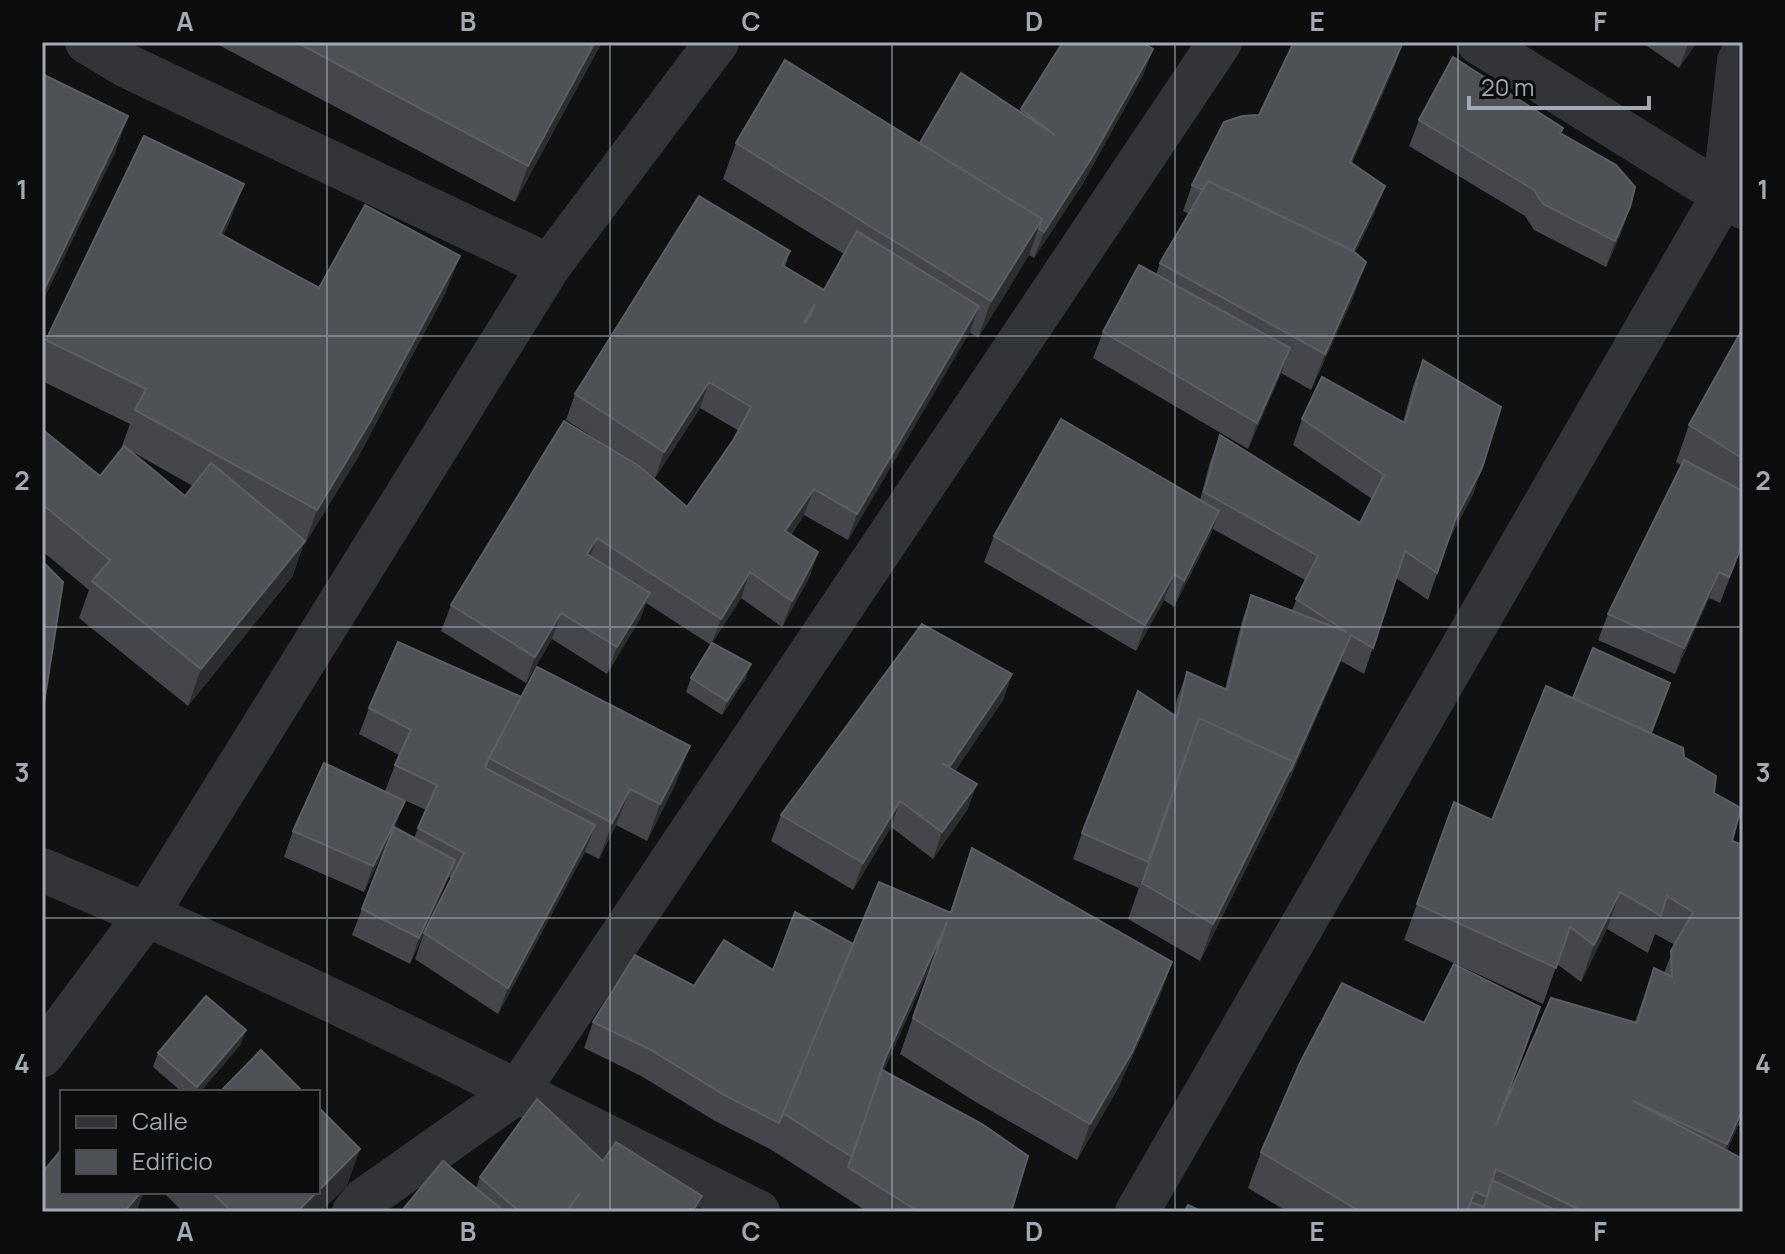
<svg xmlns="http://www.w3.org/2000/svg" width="1785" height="1254" viewBox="0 0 1785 1254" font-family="Manrope,sans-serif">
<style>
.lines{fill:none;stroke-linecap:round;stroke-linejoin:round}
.minor{stroke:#323438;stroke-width:44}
.wall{fill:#44464b;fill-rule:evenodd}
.shaded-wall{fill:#2b2d2f}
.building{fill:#4e5156;stroke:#5b5f65;stroke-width:2;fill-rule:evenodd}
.grid{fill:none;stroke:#a1aab4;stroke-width:2;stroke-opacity:0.55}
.neatline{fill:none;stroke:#a1aab4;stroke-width:3}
.grid-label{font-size:26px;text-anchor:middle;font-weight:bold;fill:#a1aab4}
</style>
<rect width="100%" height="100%" fill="#111112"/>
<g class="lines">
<!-- minor -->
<path class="minor" d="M87,42L125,65L549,266
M1478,42L1743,207
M1724,194L1739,61L1743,54
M42,870C285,971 522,1094 758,1212
M42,1055L147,914L549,266L717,42
M354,1212L364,1200L517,1092L1220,42
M1137,1212L1724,194L1743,178"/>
</g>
<!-- wall -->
<path class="wall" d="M213,42H602L515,202Z
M1641,42H1697L1679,68Z
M1153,49L1143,75L1082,185L1034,258L1029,255L978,338L969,332L848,540L804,515L791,535L818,552L809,578L782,627L741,598L711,645L646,603L640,619L607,674L552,639L526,683L441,631L451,605L605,445L566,420L575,394L790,251L785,267L824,290L844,254L723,179L736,143H920L1020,112L1021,109ZM700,408L739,431L734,439L687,507L648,473L655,478Z
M1394,68L1352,163L1375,212L1355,253L1353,298L1311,390L1281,373L1248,449L1093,358L1103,332L1156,275L1160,263L1189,214L1183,211L1192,185L1259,115Z
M1419,120L1563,128L1560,134L1630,207L1621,233L1606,267L1534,230L1525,216L1409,146Z
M244,184L230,220L223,236L319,288L446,292L357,459L303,546L292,577L188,706L79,618L89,590L42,551V432L100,476L123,447L122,446L130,424L42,381V352L46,340ZM129,450L193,486L185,496Z
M1743,328V543L1720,603L1709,598L1675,674L1598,640L1608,614L1681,465L1676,462L1689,425Z
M1423,360L1482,468L1473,494L1448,542L1428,600L1396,578L1364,674L1341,661L1281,799L1200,961L1128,919L1144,873L1139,888L1073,859L1082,833L1174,715L1177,699L1187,672L1225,689L1242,621L1251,595L1292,610L1305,580L1213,529L1174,607L1164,600L1136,651L984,562L994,536L1200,500L1210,462L1220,435L1360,523L1372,499L1293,445L1302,419L1403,422L1413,386Z
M1012,674L1003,700L955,771L977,784L967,810L933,859L891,827L853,890L771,841L781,815Z
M691,678H746L722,715L686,692Z
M369,708L676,783L647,841L616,825L599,859L585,852L498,1014L415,959L424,933L451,878L449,877L410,964L352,935L387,843L364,892L284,857L293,831L395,827L414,838L426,810L385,791L399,755L359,734Z
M1651,734L1684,757L1714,793L1732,841L1743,845V1128L1738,1125L1727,1151L1743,1159V1209L1742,1212H1288L1248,1188L1261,1152L1498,1119L1635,1022L1654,968L1664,973L1675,945L1655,934L1648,953L1607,929L1581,982L1557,964L1543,1004L1404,940L1454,802L1492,820Z
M972,848L1172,962L1159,998L1118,1088L1077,1160L974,1101L900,1054L934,958L883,1071L1011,1212H868L770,1149L715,1121L641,1076L584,1048L593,1022L694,986L773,970L950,912Z
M241,1044L200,1092H182L153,1067L158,1053Z
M603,1161L702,1196L696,1212H402L404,1208L476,1188L480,1177Z
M347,1186L320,1212H183L163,1192H318Z"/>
<!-- shaded-wall -->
<path class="shaded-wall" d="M595,42H602L515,202L528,166Z
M1403,42L1394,68L1341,188L1350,162Z
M1689,42H1697L1679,68Z
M1153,49L1143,75L1082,185L1034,258L1044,232Z
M128,116L115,153L42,303V294Z
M244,184L230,220L207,271L220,234Z
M1385,186L1375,212L1339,286L1348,260Z
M1630,207L1621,233L1606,267L1615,241Z
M1042,219L1029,255L978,338L991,301Z
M460,256L446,292L357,459L304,546L317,510Z
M1366,262L1353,298L1311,390L1325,354Z
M979,306L970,332L848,540L857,514Z
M1290,348L1281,374L1248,449L1257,423Z
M709,382L700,408L655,478L664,452Z
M1482,468L1473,494L1446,546L1455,520Z
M814,489L804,515L775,557L785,531Z
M1219,511L1210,537L1174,607L1184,581Z
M597,538L587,564V554Z
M305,541L292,577L188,706L201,669Z
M818,552L809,578L782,627L792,601Z
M750,572L741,598L711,645L721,619Z
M1719,572L1709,598L1675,674L1684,648Z
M1174,574L1164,600L1136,651L1145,625Z
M650,593L640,619L607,674L617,647Z
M561,613L552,639L526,683L535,657Z
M1351,635L1341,661L1281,799L1200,961L1213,924Z
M751,664L746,678L722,715L727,701Z
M1012,674L1003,700L941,792L950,766Z
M690,746L676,783L647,841L660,804Z
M977,784L967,810L933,859L942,832Z
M630,789L616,825L599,859L612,823Z
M405,801L395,827L364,892L373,866Z
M900,801L891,827L853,890L863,863Z
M595,825L585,852L498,1014L508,988Z
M455,860L445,886L410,964L419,938Z
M1620,892L1607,929L1581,982L1594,945Z
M947,922L934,958L875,1091L885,1059Z
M1172,962L1159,998L1118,1088L1077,1160L1090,1124Z
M246,1030L241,1044L200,1092H195L197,1087Z
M1743,1108V1112L1738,1125L1714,1180L1727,1144Z
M360,1149L347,1186L320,1212H297Z
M141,1192H144L136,1212H124Z
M702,1196L696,1212H692Z"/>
<!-- building -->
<path class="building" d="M296,42H595L528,166Z
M1063,42H1141L1153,49L1091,159L1044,232L1039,229L1042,219L920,143L961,73L1055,135L1021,109Z
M1294,42H1403L1350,162L1385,186L1353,251L1208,181L1203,190L1192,185L1224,122L1242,116L1259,115Z
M1453,57L1563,128L1560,133L1616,165L1635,187L1630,207L1615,241L1543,204L1534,190L1419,120Z
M785,60L1042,219L991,301L736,143Z
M42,74L128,116L42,294Z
M144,136L244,184L220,234L319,288L365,205L460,256L370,422L317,510L135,410L146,389L46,340Z
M1208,181L1352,250L1366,262L1325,354L1160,263Z
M699,196L790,251L782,265L824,290L857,231L979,306L857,514L814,489L785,531L818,552L792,601L750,572L721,619L597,538L587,554L650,593L617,647L561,613L535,657L451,605L564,421L639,466L687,507L734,439L751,407L709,382L664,452L575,394ZM815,304L810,316L805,323L804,322Z
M1139,265L1290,348L1257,423L1103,332Z
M1743,328V459L1689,425Z
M1423,360L1501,407L1482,468L1455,520L1437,573L1405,551L1373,648L1351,635L1290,772L1294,762L1199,718L1148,862L1082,833L1138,691L1177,717L1187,672L1227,690L1251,595L1347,632L1296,599L1318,556L1204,492L1220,435L1360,523L1384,475L1302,419L1322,377L1405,423Z
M1061,419L1219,511L1184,581L1174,574L1145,625L994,536Z
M43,430L100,476L124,446L185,496L211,463L305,541L201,669L92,581L110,560L42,504V432Z
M1684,460L1743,491V542L1729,577L1719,572L1684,648L1608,614Z
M42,561L63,582L42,716Z
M922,624L1012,674L950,766L943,764L977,784L942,832L900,801L863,863L781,815Z
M398,642L521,697L489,758L485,768L595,825L508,988L424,933L464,853L418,828L437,785L395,765L411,730L369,708Z
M712,643L751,664L727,701L691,678Z
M1593,648L1670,683L1651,733L1573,698Z
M537,667L690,746L660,804L630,789L612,823L489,758Z
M1546,686L1683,748L1684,757L1716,776L1714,793L1741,808L1732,841L1743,845V1108L1727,1144L1633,1101L1743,1159V1202L1738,1212H1584L1496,1169L1487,1197L1475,1192L1466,1212H1361L1261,1152L1300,1063L1342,983L1424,1023L1454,964L1540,1007L1496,1125L1551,998L1637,1023L1654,968L1672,977L1671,951L1693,912L1667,896L1661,916L1620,892L1594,945L1570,927L1556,968L1417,904L1454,802L1492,820Z
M1199,718L1294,762L1213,924L1142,883Z
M324,763L405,801L373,866L293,831Z
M394,827L455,860L419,938L362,909Z
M972,848L1172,962L1132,1052L1090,1124L988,1065L913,1018L947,922L885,1059L852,1157L783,1113L879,882L951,913Z
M795,912L853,944L779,1123L724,1095L651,1050L593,1022L635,955L694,986L724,940L773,970Z
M206,996L246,1030L197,1087L158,1053Z
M261,1050L303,1092H220Z
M882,1070L982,1124L1028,1156L1011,1212H919L848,1167Z
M537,1099L603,1161L616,1142L702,1196L693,1210L690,1209L688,1212H567L580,1193L565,1212H520L480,1177Z
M318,1107L360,1149L318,1191Z
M62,1149V1192H141L124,1212H42V1173Z
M443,1161L505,1212H409L404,1208Z
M1492,1180L1559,1212H1467L1471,1202L1484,1207Z
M212,1192H317L297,1212H232Z
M1188,1205L1202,1212H1184Z"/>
<!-- grid -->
<path class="grid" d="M327,42V1212M610,42V1212M892,42V1212M1175,42V1212M1458,42V1212M42,336H1743M42,627H1743M42,918H1743"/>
<!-- border -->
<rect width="1785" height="1254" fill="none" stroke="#0c0c0d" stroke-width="88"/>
<!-- legend -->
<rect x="60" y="1090" width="260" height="104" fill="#0c0c0d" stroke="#484b50" stroke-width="2"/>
<rect x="76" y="1116" width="40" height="12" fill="#323438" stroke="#484b50" stroke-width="2"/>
<text x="132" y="1130" font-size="24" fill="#a1aab4">Calle</text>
<rect x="76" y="1150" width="40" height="24" fill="#4e5156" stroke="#484b50" stroke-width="2"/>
<text x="132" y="1170" font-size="24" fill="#a1aab4">Edificio</text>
<!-- scale -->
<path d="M1469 96v12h180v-12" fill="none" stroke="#a1aab4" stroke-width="4"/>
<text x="1481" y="96" font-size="24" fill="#a1aab4" stroke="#0c0c0d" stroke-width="6" paint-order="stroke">20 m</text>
<rect x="44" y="44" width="1697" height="1166" class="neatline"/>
<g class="grid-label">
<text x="185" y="31">A</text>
<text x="468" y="31">B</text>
<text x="751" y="31">C</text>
<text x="1034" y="31">D</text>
<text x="1317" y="31">E</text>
<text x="1600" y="31">F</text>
<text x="22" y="199">1</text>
<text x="1763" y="199">1</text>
<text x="22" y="490">2</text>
<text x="1763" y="490">2</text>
<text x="22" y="782">3</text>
<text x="1763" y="782">3</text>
<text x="22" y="1073">4</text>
<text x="1763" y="1073">4</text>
<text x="185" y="1241">A</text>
<text x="468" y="1241">B</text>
<text x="751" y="1241">C</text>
<text x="1034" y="1241">D</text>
<text x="1317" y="1241">E</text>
<text x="1600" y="1241">F</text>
</g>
</svg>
